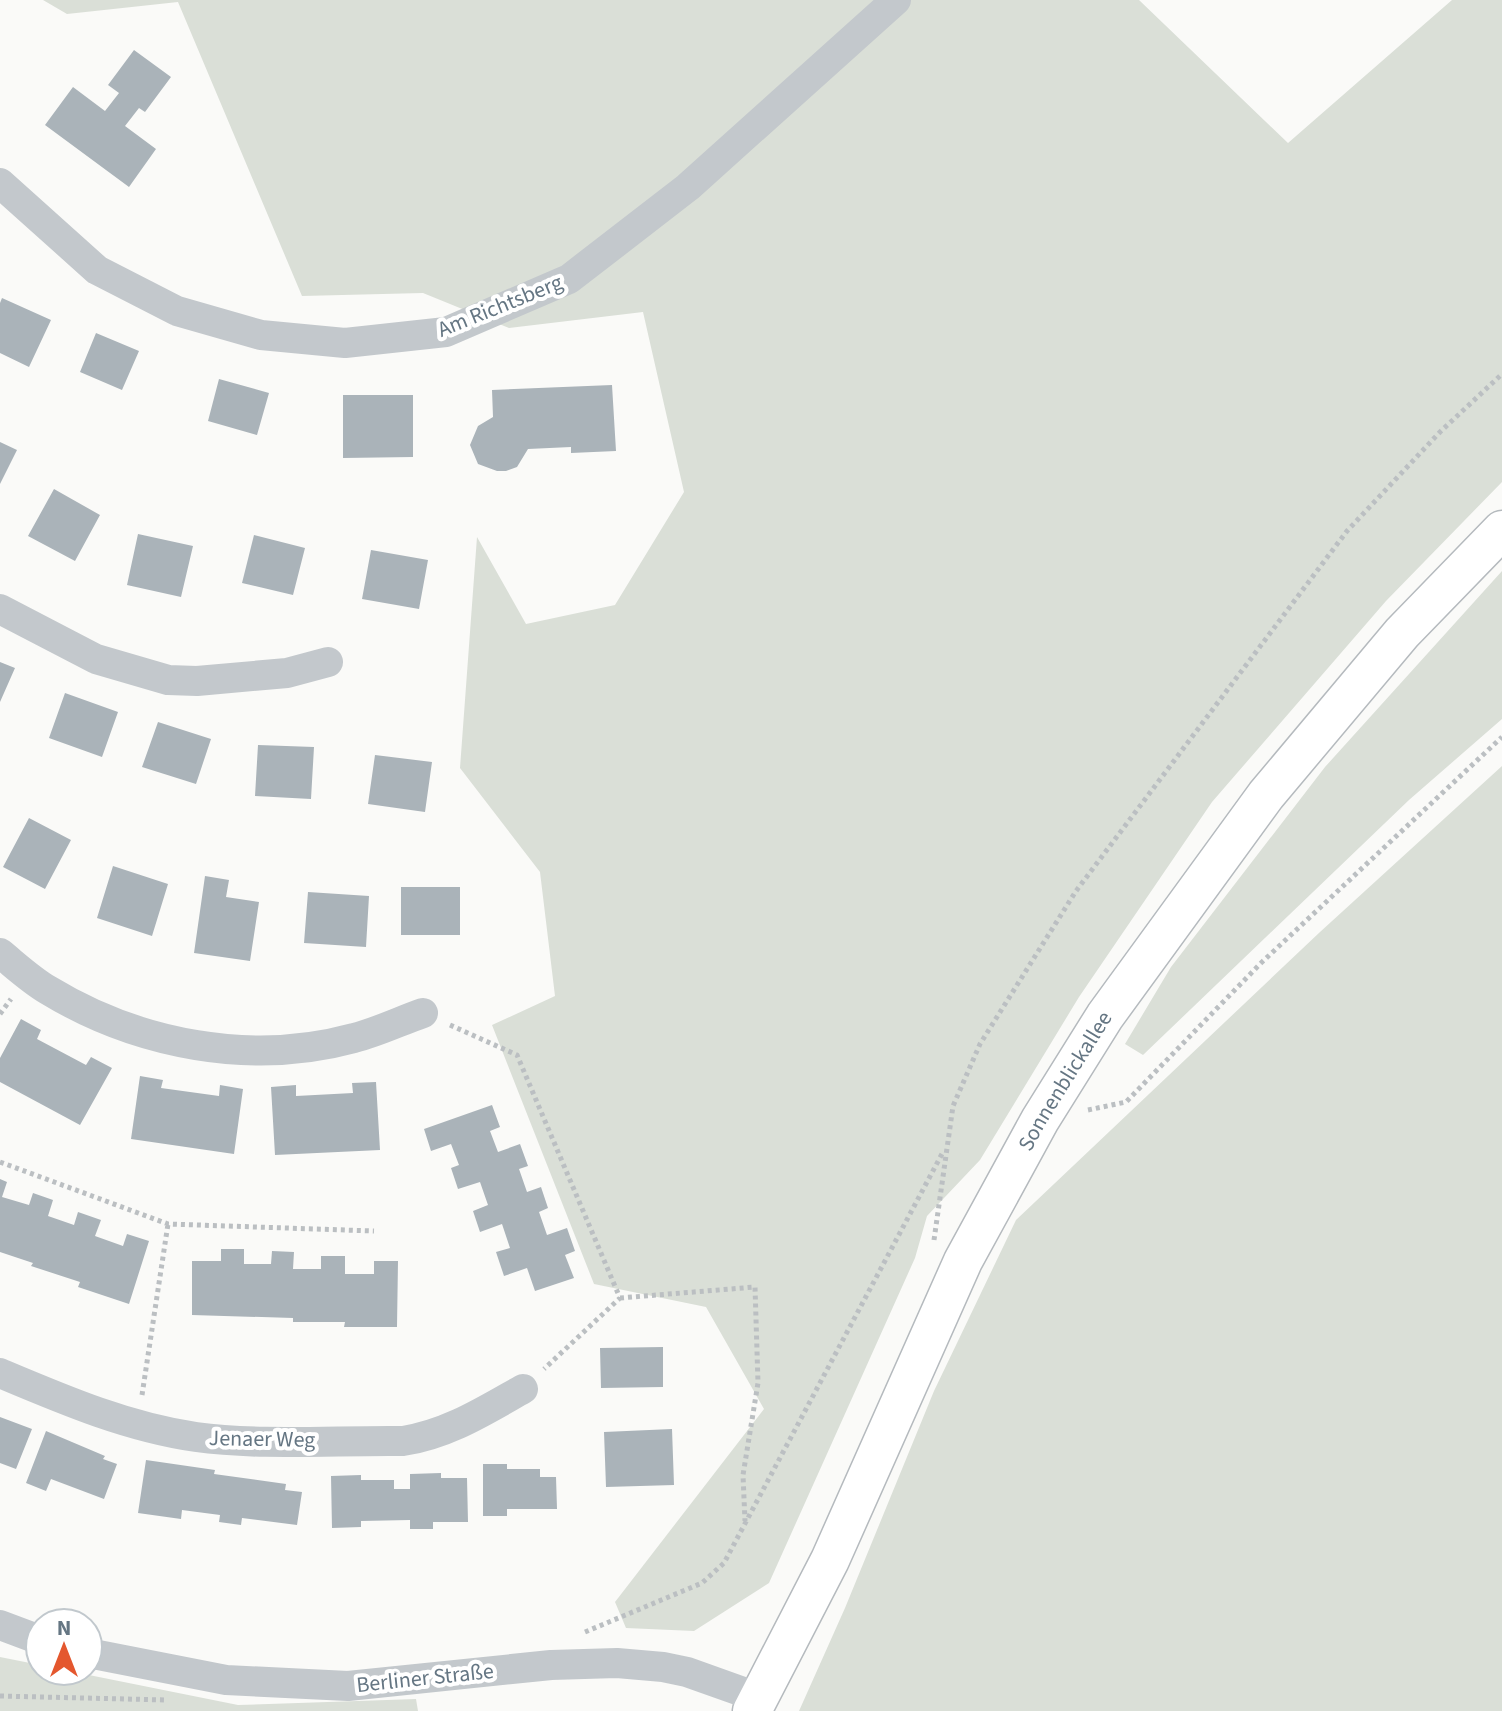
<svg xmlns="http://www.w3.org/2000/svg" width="1502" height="1711" viewBox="0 0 1502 1711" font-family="'Source Sans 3',sans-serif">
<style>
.green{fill:#dadfd7}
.building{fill:#aab3b9}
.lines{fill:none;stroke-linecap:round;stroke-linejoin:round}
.major-casing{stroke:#b5babe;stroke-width:41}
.path{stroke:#bbbfc2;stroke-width:5;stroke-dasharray:4 4;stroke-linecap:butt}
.minor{stroke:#c3c8cc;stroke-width:30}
.major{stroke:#fff;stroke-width:38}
.labels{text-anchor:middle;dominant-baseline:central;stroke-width:8;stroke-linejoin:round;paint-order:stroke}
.street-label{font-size:22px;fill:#657683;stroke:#fff}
</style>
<rect width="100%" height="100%" fill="#fafaf8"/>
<!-- green -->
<path class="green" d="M43,0H1139L1288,143L1452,0H1502V482L1386,601L1212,802L1079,997L980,1160L927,1216L915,1258L769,1583L694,1631L626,1628L615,1602L764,1409L706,1307L594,1284L492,1025L555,996L540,872L460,768L477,537L526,624L615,605L684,492L643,312L509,328L423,293L302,296L178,2L67,14Z
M1502,571V719L1409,800L1143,1055L1125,1044L1171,967L1325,767Z
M1502,766V1711H799L845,1608L934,1391L1016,1220L1320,932Z
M0,1657L40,1665V1671H69L238,1705L416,1699L418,1711H0Z"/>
<!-- building -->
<path class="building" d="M134,50L171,77L145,112L139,108L125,126L156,149L129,187L45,125L73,87L105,111L119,93L108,85Z
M2,298L51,320L29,367L0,353V303Z
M96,333L139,351L122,390L80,372Z
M219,379L269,393L257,435L208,421Z
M612,385L616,451L571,453V447L528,449L517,467L506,471H497L478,464L470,445L478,426L493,417L492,390Z
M343,395H413V457L343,458Z
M0,442L17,450L0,484Z
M54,489L100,515L75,561L28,536Z
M138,534L193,546L181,597L127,585Z
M254,535L305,548L293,595L242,583Z
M371,550L428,560L419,609L362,599Z
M0,662L15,668L0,702Z
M65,693L118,712L102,757L49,738Z
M158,722L211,739L196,784L142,767Z
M258,745L314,747L311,799L255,796Z
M375,755L432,762L425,812L368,804Z
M29,818L71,840L45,889L3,867Z
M113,866L168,884L152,936L97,918Z
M205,876L229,880L226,897L259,902L250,961L194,953Z
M401,887H460V935H401Z
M308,892L369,896L366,947L304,943Z
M21,1019L41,1030L37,1039L86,1065L91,1057L112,1068L80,1125L0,1082V1058Z
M140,1076L163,1080L161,1088L219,1096L220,1085L243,1089L234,1154L131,1139Z
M376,1082L380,1150L275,1155L271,1087L296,1085V1096L353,1093L352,1083Z
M492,1105L500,1127L490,1131L498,1152L520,1144L528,1166L519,1169L527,1192L541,1187L548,1208L539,1212L547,1235L567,1228L575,1251L565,1255L574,1278L535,1291L527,1268L504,1276L496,1252L510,1248L502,1224L480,1232L473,1211L488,1205L480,1182L458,1189L451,1168L459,1165L451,1144L431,1151L424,1129Z
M0,1179L7,1182L2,1197L29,1205L33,1193L53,1200L48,1216L74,1225L78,1212L101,1220L95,1236L123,1246L127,1234L149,1241L129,1304L78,1287L80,1282L31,1266L33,1263L0,1252Z
M221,1249H244V1264H271L272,1251L294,1252L293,1269H321V1256H345V1274H374V1261H398L397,1327H344L345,1322H293V1318L192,1315V1261H221Z
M663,1347V1387L601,1388L600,1348Z
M0,1417L32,1429L16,1469L0,1463Z
M672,1429L674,1485L606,1487L604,1432Z
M46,1431L105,1456L103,1459L117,1464L104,1499L51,1479L46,1491L26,1483Z
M146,1460L215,1470L214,1474L286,1484L285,1490L302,1492L297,1525L242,1518L241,1525L219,1522L220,1515L182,1510L181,1519L138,1513Z
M483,1464H507V1469H540V1477H556L557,1509H507V1516H483Z
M441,1473V1478H467L468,1522H433V1529H410V1520L361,1521V1527L332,1528L331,1476L361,1475V1480H394V1489H410V1474Z"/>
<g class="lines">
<defs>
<g id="major">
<path id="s1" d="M752,1711L830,1560L963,1261L1040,1120L1105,1016L1266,795L1402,633L1502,530"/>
</g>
</defs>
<!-- major casing -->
<use href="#major" class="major-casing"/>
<!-- path -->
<path class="path" d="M0,1014L11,999
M450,1025L517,1055L620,1298L544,1369
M1088,1110L1126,1102L1261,963L1502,737
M0,1162L168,1224L374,1231
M934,1240L953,1106L980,1044L1076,891L1347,531L1440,432L1502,374
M620,1298L755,1287L758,1383L743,1475L745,1521
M142,1395L168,1224
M585,1632L702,1583L724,1563L943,1152
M0,1696L167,1700"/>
<!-- minor -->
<path class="minor" d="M0,183L97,270L177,311L261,335L345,343L446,332L569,279L688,187L896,0
M0,609L96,659L168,680L197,681L287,673L328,662
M0,953C16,966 31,980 48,990C138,1045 252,1066 354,1038C378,1032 400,1021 423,1013
M0,1373C64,1400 127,1427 196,1437C260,1446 338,1440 403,1441C448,1434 484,1411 523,1389
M0,1625L40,1640
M88,1653L226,1680L348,1686L551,1665L617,1663L663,1667L687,1672L760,1698"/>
<!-- major -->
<use href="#major" class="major"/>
</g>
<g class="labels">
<!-- street labels -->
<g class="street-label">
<text transform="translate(500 306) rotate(-22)">Am Richtsberg</text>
<text stroke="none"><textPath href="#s1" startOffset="704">Sonnenblickallee</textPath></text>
<text transform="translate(262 1439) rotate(1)">Jenaer Weg</text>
<text transform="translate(425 1678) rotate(-6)">Berliner Straße</text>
</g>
</g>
<!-- north arrow -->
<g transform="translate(64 1647)"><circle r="38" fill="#ffffff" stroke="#c1c8cd" stroke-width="2"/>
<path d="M0-6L14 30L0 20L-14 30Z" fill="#e4572e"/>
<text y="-12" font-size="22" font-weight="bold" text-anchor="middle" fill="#657683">N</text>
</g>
</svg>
